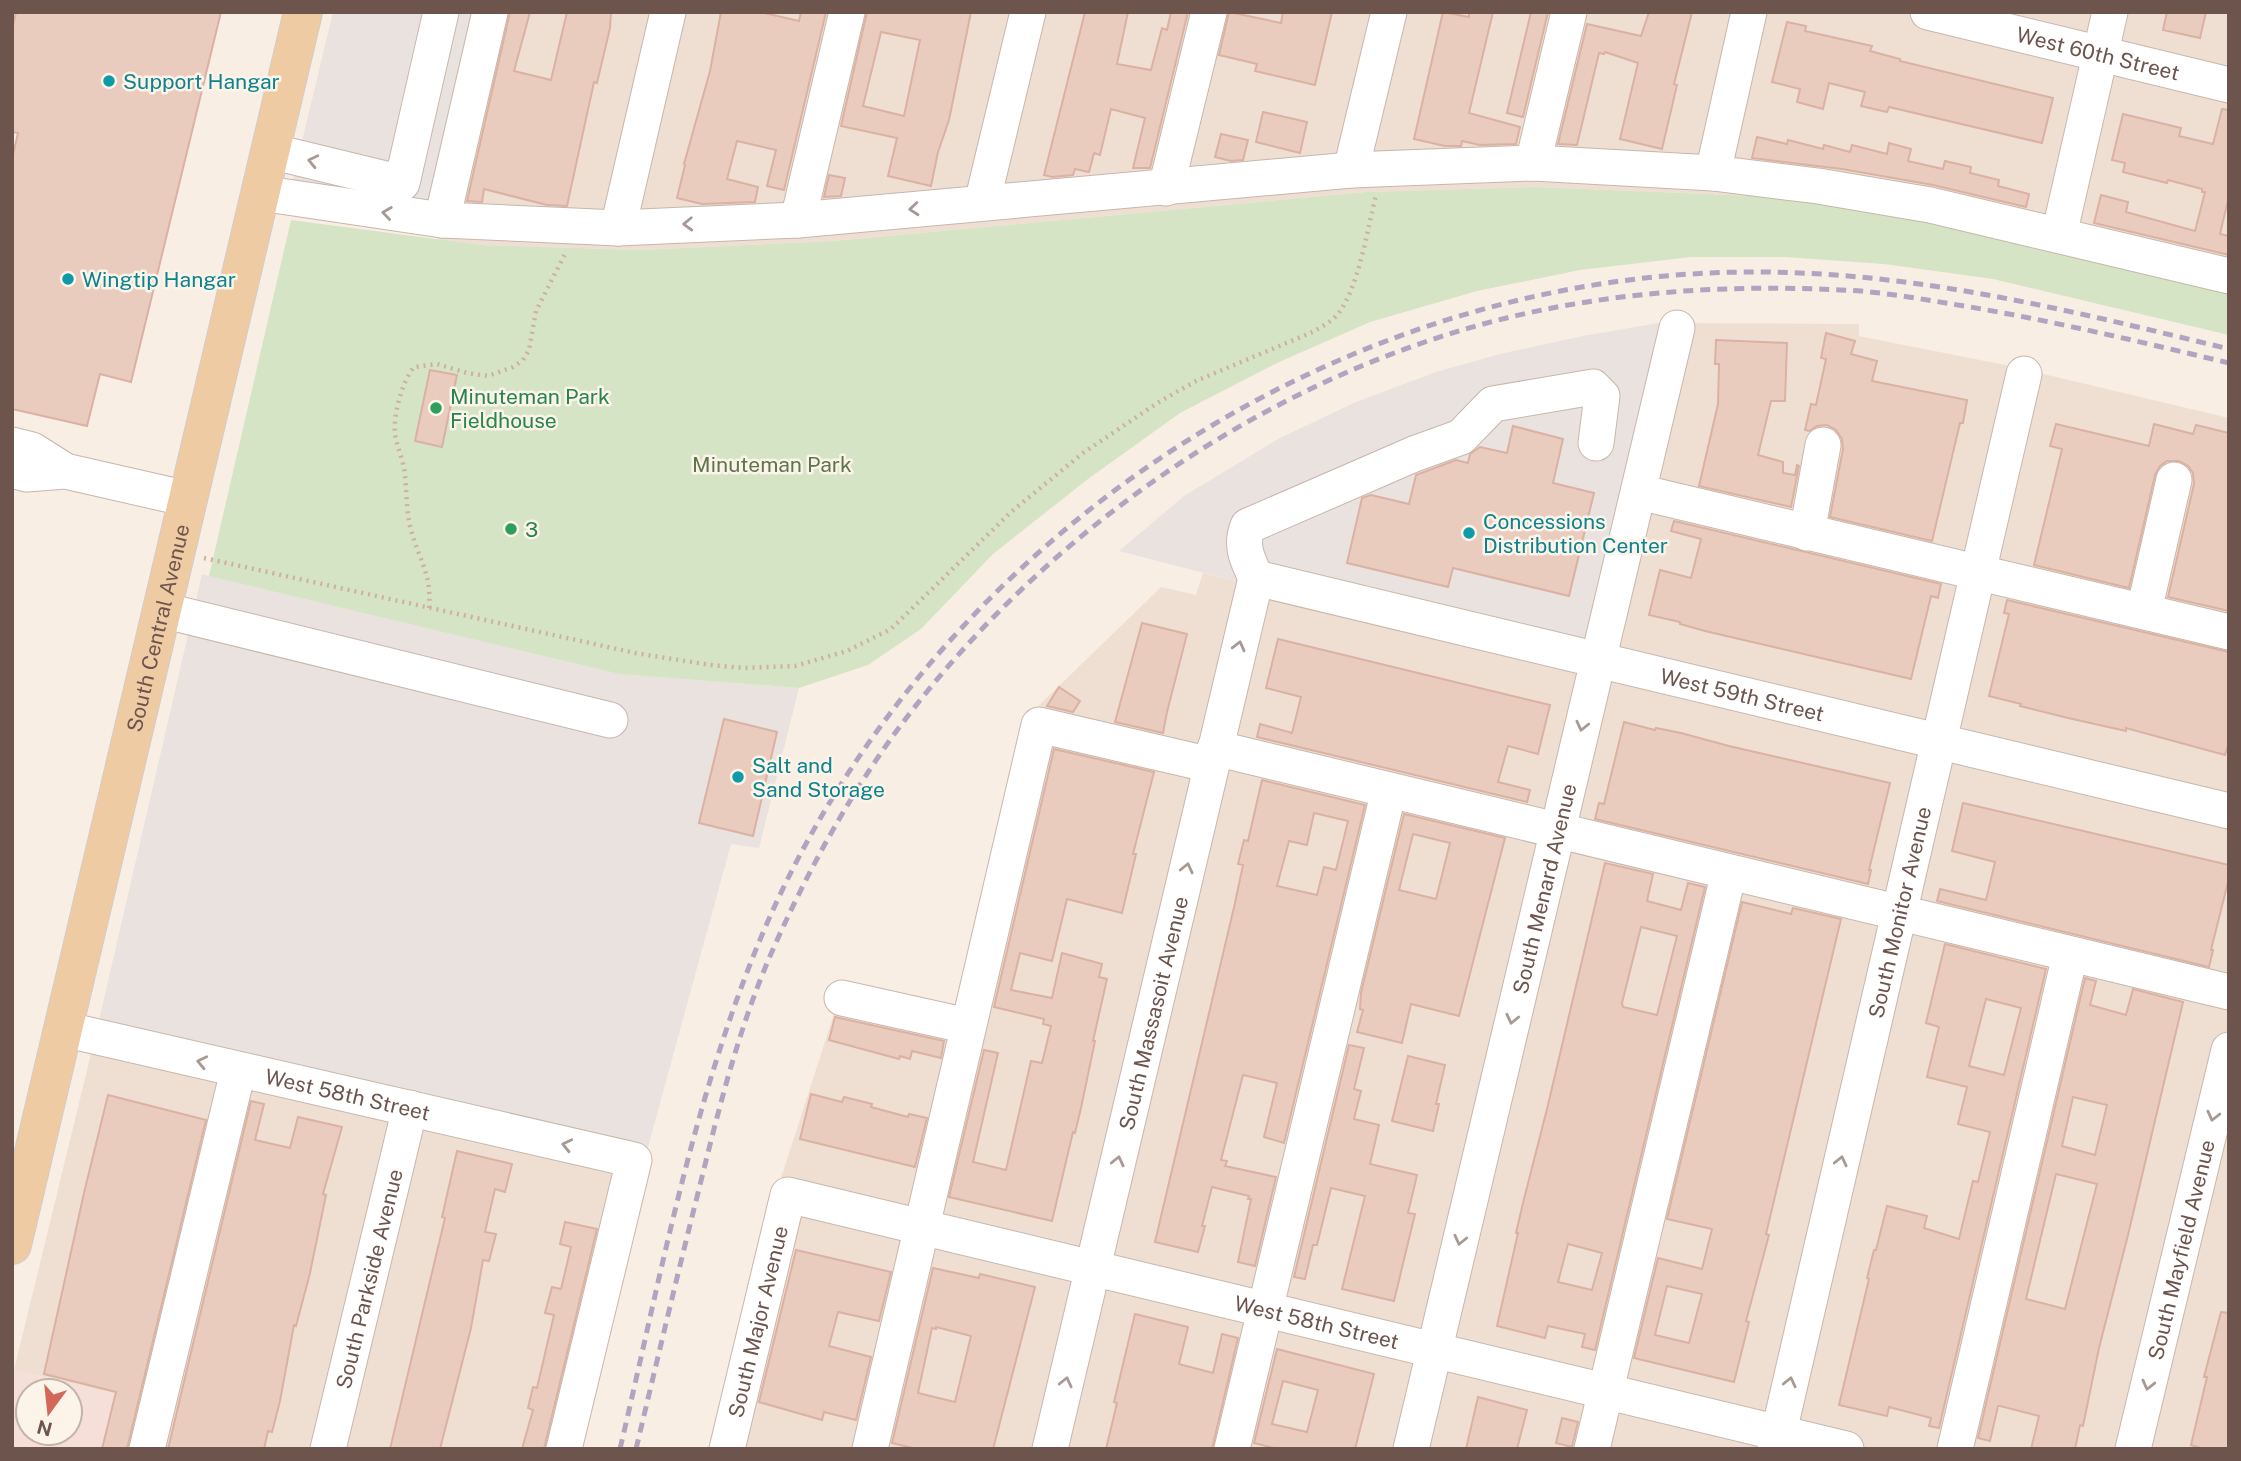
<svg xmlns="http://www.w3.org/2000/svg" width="2241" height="1461" viewBox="0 0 2241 1461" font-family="'Public Sans',sans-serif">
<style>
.residential{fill:#efdfd3}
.commercial{fill:#f7dfd9;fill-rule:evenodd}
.industrial{fill:#e9e2de}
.green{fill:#d5e4c5}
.building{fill:#eaccbf;stroke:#dab1a2;stroke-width:2;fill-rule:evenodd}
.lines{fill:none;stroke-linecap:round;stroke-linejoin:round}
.minor-casing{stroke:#c8b6ac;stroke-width:37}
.major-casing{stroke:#d3ccca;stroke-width:40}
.path{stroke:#ceafa3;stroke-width:4.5;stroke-dasharray:2 5;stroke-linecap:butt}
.minor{stroke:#fff;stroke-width:35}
.major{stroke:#efcba4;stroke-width:38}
.rail{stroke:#b0a4c0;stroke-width:5;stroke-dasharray:10 7;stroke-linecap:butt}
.oneway{stroke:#a79994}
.culture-dot{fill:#0f9aa8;stroke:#fcf3e9;stroke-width:2.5}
.leisure-dot{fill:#2e9e5b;stroke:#fcf3e9;stroke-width:2.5}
.labels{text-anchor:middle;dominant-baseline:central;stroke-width:5;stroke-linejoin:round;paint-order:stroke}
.street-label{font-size:21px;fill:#6d554d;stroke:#fcf3e9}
.culture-label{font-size:21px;fill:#0d838f;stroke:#fcf3e9;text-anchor:start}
.leisure-label{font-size:21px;fill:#27864d;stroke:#fcf3e9;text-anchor:start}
.park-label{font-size:21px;fill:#5c774a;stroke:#fcf3e9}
</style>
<rect width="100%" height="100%" fill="#f9eee4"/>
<!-- residential -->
<path class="residential" d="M490,12H2229V288L1806,198L1536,187L1366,192L833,241L639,250L481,245L437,240Z
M1659,323L1859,324V336L2010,366L2229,418V1449H717L781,1178L843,986L962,1013L1030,714L1161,587L1196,595L1203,573L1243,583L1590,644Z
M97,1029L645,1158L576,1449H146L156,1404L14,1370Z"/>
<!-- commercial -->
<path class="commercial" d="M14,1370L157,1404L147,1449H12ZM28,1391H70V1433H28Z"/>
<!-- industrial -->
<path class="industrial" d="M333,12H490L444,210L291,187Z
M1659,323L1590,644L1243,583L1119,551L1184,496L1280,438L1356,402L1436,372L1500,354L1583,336Z
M202,574L619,674L799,688L759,848L731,844L645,1158L97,1029Z"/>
<!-- green -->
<path class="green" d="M1536,187L1806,198L1893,211L2229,290V335L1993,279L1884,264L1785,257H1691L1580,270L1477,291L1370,322L1277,363L1180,413L1088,479L993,554L921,629L868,665L799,688L619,674L209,576L291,220L481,245L639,250L833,241L1366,192Z"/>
<!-- building -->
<path class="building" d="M16,12H221L131,382L100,374L87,426L12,409V159L18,133L12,132V30Z
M510,12H530L514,71L551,80L567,12H611L610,28L597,83L594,82L567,206L547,205L484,189L482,202L467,201Z
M721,12H760L799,21L801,12H826L784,190L767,186L776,150L737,141L727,179L758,187L755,202L702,204L677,198L685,165L684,164L710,71Z
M867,12H971L949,120L938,152L931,186L888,176L897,138L841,126ZM881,32L920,40L904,116L863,106Z
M1085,12H1128L1117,64L1151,70L1162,28L1167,30L1171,12H1188L1150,168H1133L1145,118L1111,109L1100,155L1094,153L1089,172L1075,169L1073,175L1052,177L1044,175Z
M1229,12L1281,23L1283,12H1332L1315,85L1255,71L1257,64L1219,55Z
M1443,12L1469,17V12H1493L1469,113L1520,127L1516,144L1480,145L1462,141L1461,146H1445L1414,139Z
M1531,12H1548L1523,117L1507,113Z
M1649,12H1692L1674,84L1677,85L1662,149L1620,139L1638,63L1605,52L1604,54L1599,53L1577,145L1558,144L1587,24L1641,36Z
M2167,12H2206L2200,38L2163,30Z
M1787,22L1806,26L1805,31L1872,46L1870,51L1900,59V61L2053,98L2042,143L1889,107L1887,112L1861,106L1865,92L1829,83L1823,109L1797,102L1800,89L1772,82Z
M2222,109L2229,110V196L2220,234L2229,236V255L2094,223L2101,195L2128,202L2126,212L2195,231L2205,192H2202V189L2168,180L2167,183L2123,172L2125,163L2112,160L2123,114L2181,128L2179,136L2213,144Z
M1263,112L1307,122L1300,153L1256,142Z
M1221,134L1248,140L1243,160L1231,161L1215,157Z
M1757,137L1787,144L1788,140L1823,149L1824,145L1850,152L1852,145L1887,154L1889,143L1911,149L1908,161L1943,169L1945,161L1971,167L1970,173L1999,180L1998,186L2029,194L2026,207L1933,185L1842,169L1752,158Z
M829,175L845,178L841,196L824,197Z
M1826,333L1855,341L1851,354L1877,361L1872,381L1967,400L1963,423H1960L1932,541L1830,517L1843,449L1842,439L1836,430L1827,425L1817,426L1809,431L1805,430L1811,404L1816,405L1826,359L1821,358Z
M1716,340L1787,343L1785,401H1771L1758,455L1783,462V473L1795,475L1797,465L1799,466L1791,507L1699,486L1718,404L1719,364H1715Z
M430,370L457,375L442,447L415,441Z
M2056,424L2149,446L2154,424L2193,434L2196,425L2229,433V611L2168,597L2194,484L2193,473L2188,466L2179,461H2167L2160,466L2155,475L2129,588L2034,565L2062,449L2050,446Z
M1513,426L1563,439L1553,483L1594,493L1569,596L1453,568L1448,587L1347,563L1362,498L1371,495L1409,504L1416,475L1456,460L1468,463L1470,454L1480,447L1507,453Z
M1674,521L1941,584L1938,598L1931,596L1911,679L1705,631L1680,624V622L1649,615L1660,570L1691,578L1701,539L1671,531Z
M2007,600L2229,652V742L2225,755L2126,728V731L2068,718L2020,706L2021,704L1989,696L2009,614L2004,613Z
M1142,623L1187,634L1167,712L1163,733L1115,722Z
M1278,639L1550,705L1538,754L1508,746L1498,782L1530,790L1527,802L1257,737L1260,724L1292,733L1301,697L1266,688Z
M1059,687L1080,701L1073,712L1047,706Z
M724,719L777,732L753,836L699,823Z
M1624,722L1655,730L1656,728L1681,733L1729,746L1890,783L1869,870H1871L1868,884L1595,819L1599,803L1604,804Z
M1054,749L1154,772L1133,854H1136L1122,913L1067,899L1052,961L1020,953L1011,990L1052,998L1062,953L1102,964L1099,977L1107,979L1093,1041H1095L1081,1108L1075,1133L1073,1132L1052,1221L949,1197L984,1050L998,1053L973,1162L1006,1170L1031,1061L1042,1063L1051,1026L1043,1024L1044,1019L994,1007Z
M1262,780L1365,805L1284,1143L1264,1137L1277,1083L1243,1075L1221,1160L1227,1161L1225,1166L1276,1177L1255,1266L1238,1262L1251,1199H1248L1249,1196L1212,1187L1202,1226H1205L1198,1252L1155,1242L1235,903L1243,865L1238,864L1244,840L1248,841ZM1314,813L1348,821L1336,870L1324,867L1317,895L1277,886L1289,841L1307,845Z
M1963,803L2229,865V878L2211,950H2213L2209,967L1937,901L1940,889L1986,900L1995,862L1952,851Z
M1404,814L1505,838L1459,1016L1411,1004L1402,1043L1357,1032L1363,1010L1360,1009L1361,993ZM1413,834L1450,843L1436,899L1399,890Z
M1605,863L1653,874L1647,901L1681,910L1688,883L1705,887L1595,1350L1582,1347L1585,1334L1548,1326L1545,1338L1497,1326L1518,1233H1516L1523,1203L1547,1109ZM1641,927L1677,936L1657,1015L1623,1007L1622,1003ZM1568,1244L1602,1253L1592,1290L1558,1282Z
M1742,902L1791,914L1793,908L1841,919L1766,1234L1769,1235L1746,1321L1749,1322L1734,1382L1634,1358L1658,1258L1702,1269L1712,1229L1667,1219ZM1667,1286L1702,1294L1689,1343L1655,1335Z
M1945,944L2046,969L1939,1428L1929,1426L1931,1418L1889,1407L1887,1416L1839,1405L1869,1279L1867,1278L1874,1250H1876L1887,1206L1927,1216L1924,1228L1959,1239L1973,1181L1978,1182L1990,1132L1958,1124L1967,1087L1927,1077L1939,1027L1926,1023ZM1986,999L2021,1008L2004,1075L1969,1066Z
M2085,978L2096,981L2090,1005L2126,1015L2133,989L2183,1002L2128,1235L2099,1348L2083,1426L2080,1425L2075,1449H2031L2039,1416L2000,1406H1998L1990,1441L1978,1438ZM2073,1097L2107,1105L2095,1155L2062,1146ZM2056,1174L2097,1184L2065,1309L2026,1299Z
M835,1017L944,1041L941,1058L912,1051L910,1059L900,1056L899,1059L829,1040Z
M1349,1045L1364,1048L1354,1089L1361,1091L1354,1119L1379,1125L1370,1164L1417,1175L1408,1213L1415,1214L1394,1301L1342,1289L1365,1196L1331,1188L1317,1245H1313L1305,1279L1294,1277Z
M1408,1056L1445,1065L1436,1104H1439L1433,1131L1392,1121Z
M811,1094L842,1102L844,1097L872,1104L871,1107L908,1117L909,1114L927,1118L915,1167L800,1139Z
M108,1095L206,1120L127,1449H102L116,1392L44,1374L84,1193Z
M251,1101L264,1104L255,1140L290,1148L298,1117L342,1127L323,1194L326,1195L310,1273L296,1326L294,1325L280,1401L272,1432L268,1431L264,1449H168Z
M457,1151L512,1164L505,1192L495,1189L485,1232L496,1234L489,1261L483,1260L471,1328L440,1449H390L445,1218L442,1217Z
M565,1222L597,1229L544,1449H522L533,1410L528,1408L533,1387L537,1388L554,1315L545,1313L552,1287L561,1289L571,1247L560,1244Z
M796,1250L891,1272L879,1321L838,1312L829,1346L871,1357L856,1420L824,1412L822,1420L759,1402Z
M933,1268L979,1278L980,1274L1035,1287L993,1449H916L892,1443ZM936,1327L971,1336L955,1402L918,1393L932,1328L936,1329Z
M2221,1312L2229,1313V1449H2204L2191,1445L2207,1377H2204Z
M1135,1314L1188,1327L1179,1364L1213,1373L1222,1334L1238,1338L1212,1449H1106L1117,1403L1114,1402Z
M1277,1349L1374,1374L1355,1449H1278L1254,1443ZM1283,1381L1318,1390L1307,1432L1272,1424Z
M1478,1397L1527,1410L1517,1449H1466Z
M1562,1418L1578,1422L1572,1447L1556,1443Z"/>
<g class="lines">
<defs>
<g id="minor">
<path id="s1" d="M1928,12L2229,85"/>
<path d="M270,151L402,183L441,12"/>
<path d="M1533,163L1569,12"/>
<path d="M1351,170L1389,12"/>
<path d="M1713,173L1749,12"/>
<path d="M1166,188L1209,12"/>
<path d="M260,193L442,220L618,228L798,220L1351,170L1533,163L1713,173L1818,186L1930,205L2229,276"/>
<path d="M982,203L1028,12"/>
<path d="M442,220L490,12"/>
<path d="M798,220L847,12"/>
<path d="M618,228L668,12"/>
<path d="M2059,235L2110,12"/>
<path d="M12,445L32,450L62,469"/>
<path d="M12,470L27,474L65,471L188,499"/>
<path d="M1639,492L2229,632"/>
<path d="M1807,533L1823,445"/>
<path id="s2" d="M1256,578L2229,811"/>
<path d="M1256,578C1247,559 1240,545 1248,526L1414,454L1461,437L1493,404L1593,387L1602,396L1596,443"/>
<path d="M162,610L610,720"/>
<path d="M2144,611L2174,480"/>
<path d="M1215,748L2229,992"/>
<path d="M842,998L968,1026"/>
<path id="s3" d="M63,1029L634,1160L564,1449"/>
<path d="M147,1449L238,1071"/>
<path id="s4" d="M328,1449L410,1108"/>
<path id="s5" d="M727,1449L788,1195L1846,1449"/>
<path d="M870,1449L1039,725L1211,765"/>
<path id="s6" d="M1050,1449L1256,578"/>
<path d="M1232,1449L1389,790"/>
<path id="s7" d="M1411,1449L1677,328"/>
<path d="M1592,1449L1729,872"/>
<path id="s8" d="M1775,1449L2024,374"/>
<path d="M1955,1449L2070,955"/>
<path id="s9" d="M2133,1449L2229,1050"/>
</g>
<g id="major">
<path id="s10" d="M12,1245L303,12"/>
</g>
</defs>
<!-- minor casing -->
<use href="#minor" class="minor-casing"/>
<!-- major casing -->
<use href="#major" class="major-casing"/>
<!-- path -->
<path class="path" d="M204,558L635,653L710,665L744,668L795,666L847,651L891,629L1011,512L1083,453L1159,402L1196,381L1315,331C1322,326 1331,322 1337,315C1358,291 1368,227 1376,195
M429,608C432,574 419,560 411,530C406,512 407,494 405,476C404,461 397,448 395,434C393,416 402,381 414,367L437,364L467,373L488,376L513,367L523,360L529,350L536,311L566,252"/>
<!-- minor -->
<use href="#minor" class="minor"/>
<!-- major -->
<use href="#major" class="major"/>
<!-- rail -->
<path class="rail" d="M620,1449C662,1271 695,1088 768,921C936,539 1338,271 1756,272C1918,272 2072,311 2229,349
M636,1449C657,1361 678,1272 700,1185C720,1104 740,1023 774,947C806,875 844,805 890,740C1043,527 1289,360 1547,309C1643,290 1742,285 1840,290C1877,291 1915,298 1952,304C2045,319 2137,341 2229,363"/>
</g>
<!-- one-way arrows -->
<defs><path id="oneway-chevron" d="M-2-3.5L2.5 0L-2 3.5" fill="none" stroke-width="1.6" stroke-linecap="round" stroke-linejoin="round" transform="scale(1.75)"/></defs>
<g class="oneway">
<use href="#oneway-chevron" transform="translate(313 161) rotate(-167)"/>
<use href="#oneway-chevron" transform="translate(914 209) rotate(175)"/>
<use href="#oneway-chevron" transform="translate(387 213) rotate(-172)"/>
<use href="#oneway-chevron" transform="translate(688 224) rotate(178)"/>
<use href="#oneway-chevron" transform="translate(1239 646) rotate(-76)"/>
<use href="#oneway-chevron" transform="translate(1582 726) rotate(103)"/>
<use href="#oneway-chevron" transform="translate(1187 868) rotate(-77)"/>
<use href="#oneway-chevron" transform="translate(1512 1019) rotate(103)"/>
<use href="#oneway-chevron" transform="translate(202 1062) rotate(-167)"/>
<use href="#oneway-chevron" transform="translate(2213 1116) rotate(104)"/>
<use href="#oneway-chevron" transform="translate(567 1145) rotate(-167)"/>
<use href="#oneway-chevron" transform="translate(1118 1161) rotate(-77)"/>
<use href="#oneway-chevron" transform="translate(1841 1161) rotate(-77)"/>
<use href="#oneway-chevron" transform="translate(1460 1240) rotate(103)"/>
<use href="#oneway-chevron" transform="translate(1066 1382) rotate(-77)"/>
<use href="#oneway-chevron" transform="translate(1790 1382) rotate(-77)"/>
<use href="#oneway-chevron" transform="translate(2148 1385) rotate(104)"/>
</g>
<!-- markers -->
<g class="culture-dot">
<circle cx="109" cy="81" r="7"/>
<circle cx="68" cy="279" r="7"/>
<circle cx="1469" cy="533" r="7"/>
<circle cx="738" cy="777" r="7"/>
</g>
<g class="leisure-dot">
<circle cx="436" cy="408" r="7"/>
<circle cx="511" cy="529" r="7"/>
</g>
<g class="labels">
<!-- street labels -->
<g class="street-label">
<text stroke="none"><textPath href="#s1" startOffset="175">West 60th Street</textPath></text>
<text stroke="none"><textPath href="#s10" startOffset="634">South Central Avenue</textPath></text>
<text stroke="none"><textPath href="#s2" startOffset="500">West 59th Street</textPath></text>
<text stroke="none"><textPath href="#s7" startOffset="576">South Menard Avenue</textPath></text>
<text stroke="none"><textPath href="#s8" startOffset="551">South Monitor Avenue</textPath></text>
<text stroke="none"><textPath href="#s6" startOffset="448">South Massasoit Avenue</textPath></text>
<text stroke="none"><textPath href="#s3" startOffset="292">West 58th Street</textPath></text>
<text stroke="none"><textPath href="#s9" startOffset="205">South Mayfield Avenue</textPath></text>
<text stroke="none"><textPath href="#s4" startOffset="175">South Parkside Avenue</textPath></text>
<text stroke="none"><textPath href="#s5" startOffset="131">South Major Avenue</textPath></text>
<text stroke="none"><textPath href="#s5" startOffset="805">West 58th Street</textPath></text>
</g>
<!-- culture labels -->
<g class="culture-label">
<text x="123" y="81">Support Hangar</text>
<text x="82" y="279">Wingtip Hangar</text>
<text x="1483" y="521">Concessions<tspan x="1483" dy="24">Distribution Center</tspan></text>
<text x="752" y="765">Salt and<tspan x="752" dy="24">Sand Storage</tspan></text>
</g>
<!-- leisure labels -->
<g class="leisure-label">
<text x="450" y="396">Minuteman Park<tspan x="450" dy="24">Fieldhouse</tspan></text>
<text x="525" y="529">3</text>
</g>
<!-- park labels -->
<g class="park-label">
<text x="772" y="464">Minuteman Park</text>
</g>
</g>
<!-- border -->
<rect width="2241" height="1461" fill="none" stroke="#6d554d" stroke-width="28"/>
<!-- north arrow -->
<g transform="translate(49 1412) rotate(195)"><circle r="33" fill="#fcf3e9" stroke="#c3b4ab" stroke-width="2"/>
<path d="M0-5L12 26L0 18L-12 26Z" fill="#d36759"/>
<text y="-10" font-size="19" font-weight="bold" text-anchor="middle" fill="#6d554d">N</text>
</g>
</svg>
